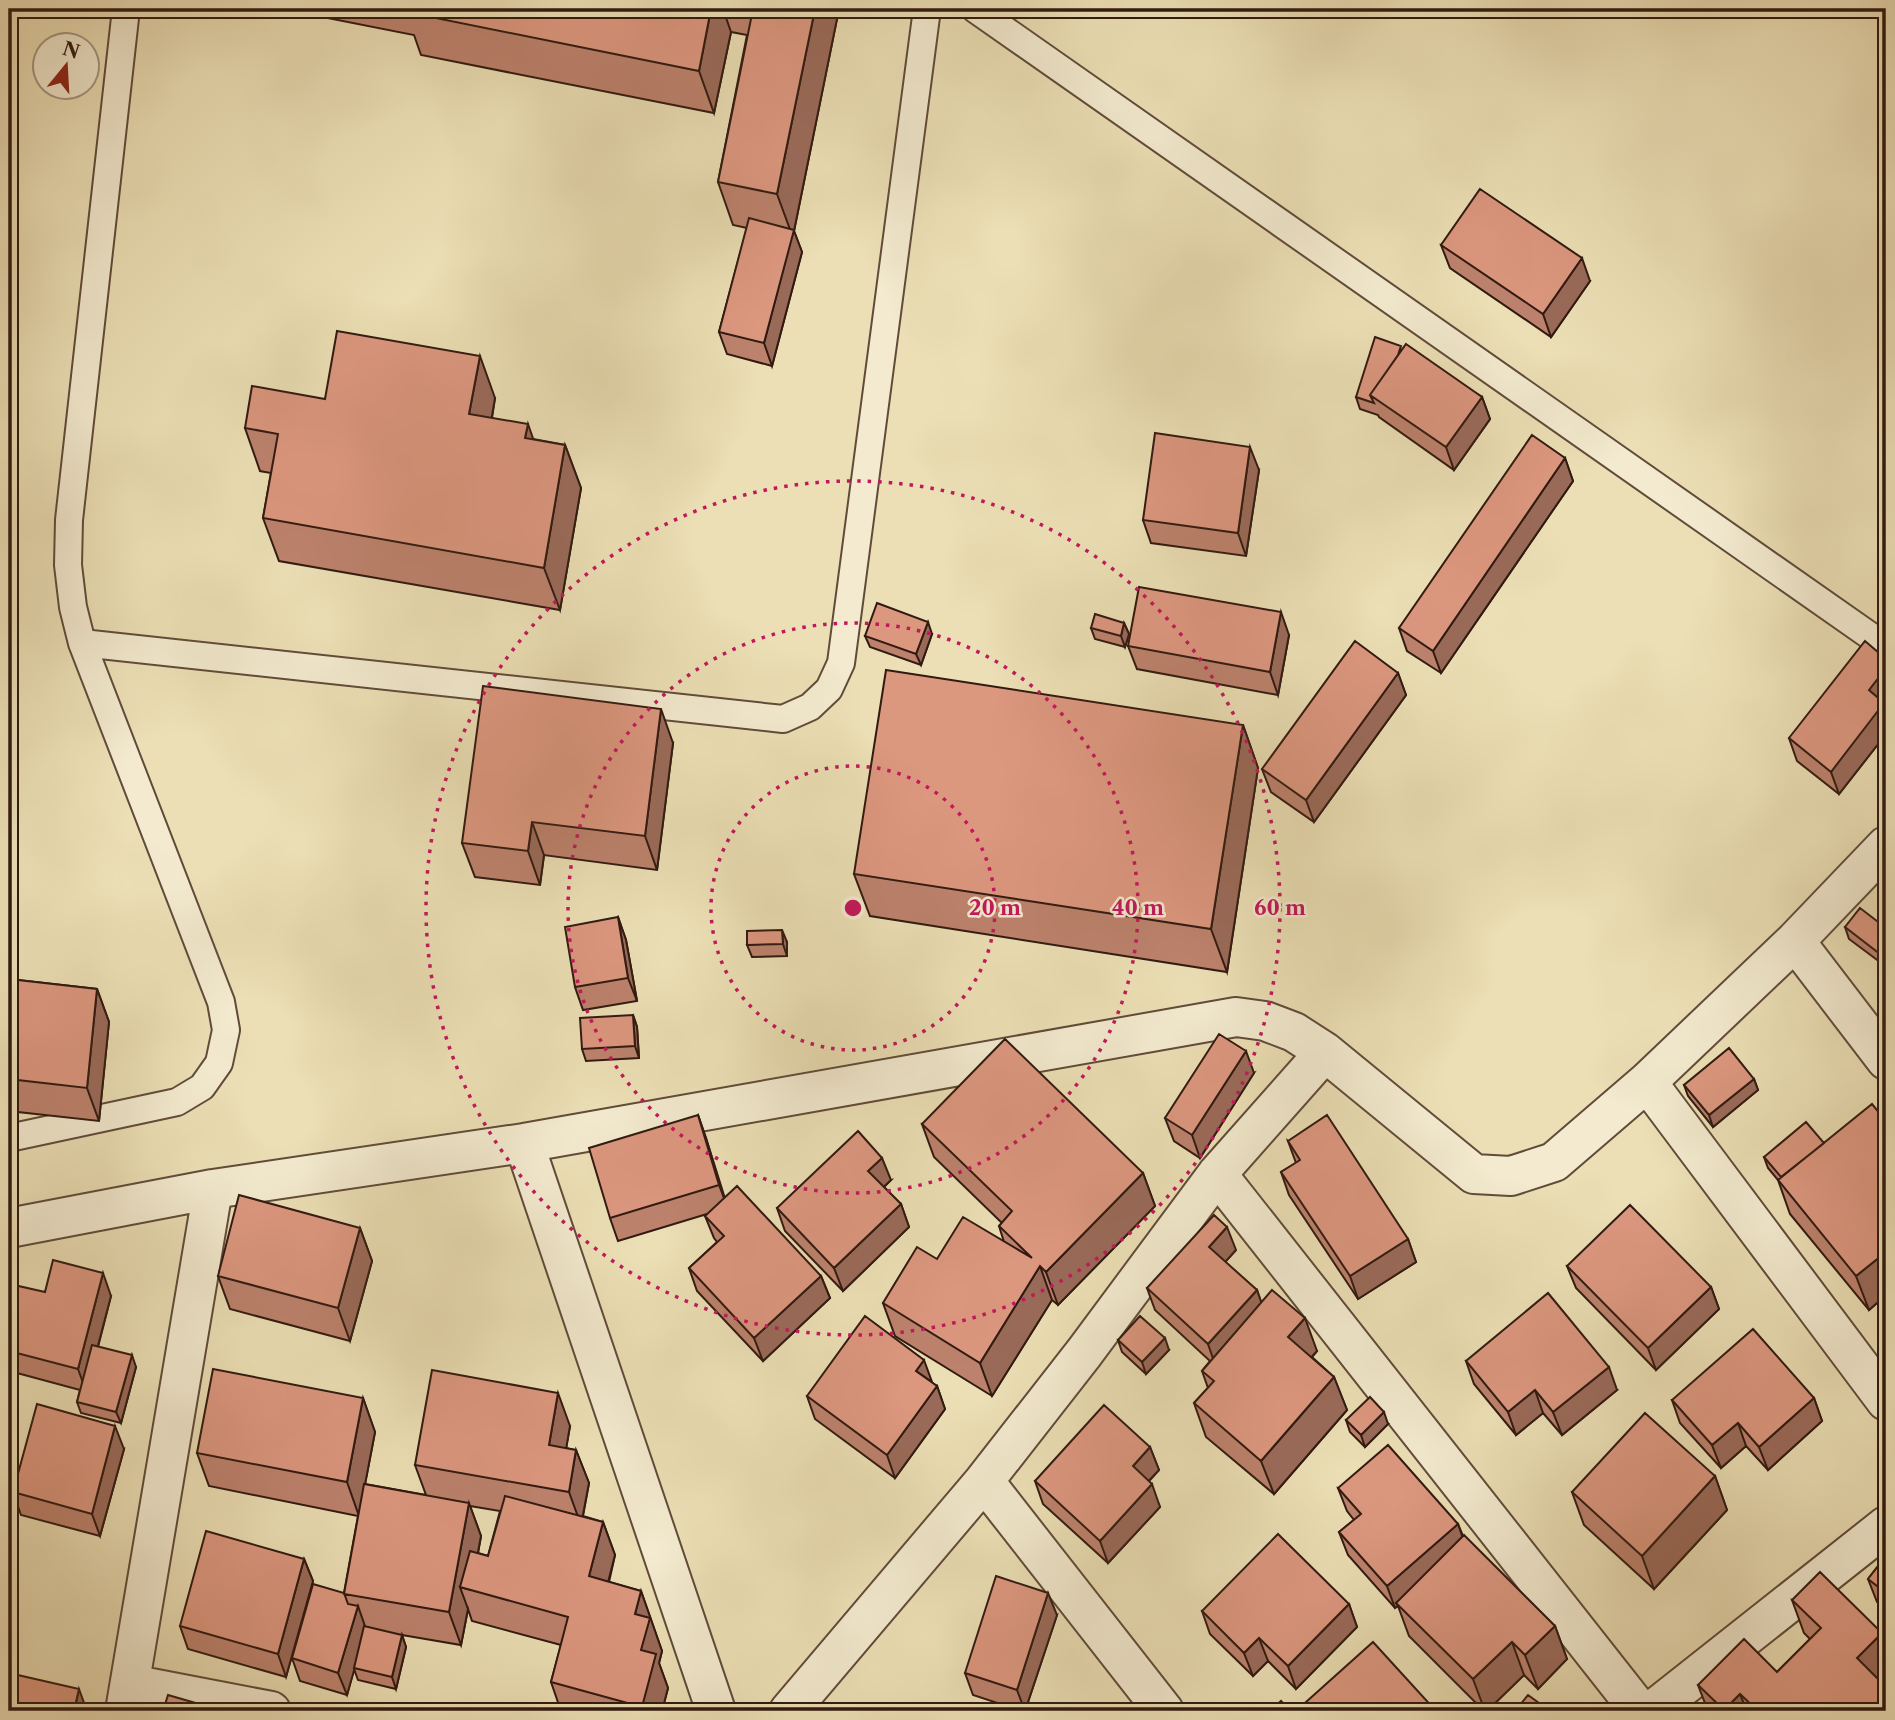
<svg xmlns="http://www.w3.org/2000/svg" width="1895" height="1720" viewBox="0 0 1895 1720" font-family="'Libre Caslon Text',serif">
<style>
.lines{fill:none;stroke-linecap:round;stroke-linejoin:round}
.lane-casing{stroke:#604b3a;stroke-width:30}
.street-casing{stroke:#604b3a;stroke-width:42}
.lane{stroke:#f3eacf;stroke-width:26}
.street{stroke:#f3eacf;stroke-width:38}
.wall{fill:#bd826d;stroke:#311a11;stroke-width:2;fill-rule:evenodd}
.shaded-wall{fill:#9a6a59;stroke:#311a11;stroke-width:2}
.building{fill:#dc977f;stroke:#311a11;stroke-width:2}
.ring{fill:none;stroke:#c2185b;stroke-width:3.5;stroke-dasharray:3.5 7}
.centre{fill:#c2185b;stroke:#f3eacf;stroke-width:3.5}
.ring-label{font-size:21px;text-anchor:middle;font-weight:bold;fill:#c2185b;stroke:#f3eacf;stroke-width:5;stroke-linejoin:round;paint-order:stroke}
</style>
<rect width="100%" height="100%" fill="#ecdfb5"/>
<filter id="stains"><feTurbulence type="fractalNoise" baseFrequency=".00286" numOctaves="4"/><feColorMatrix values="0 0 0 0 .2 0 0 0 0 .09 0 0 0 0 .02 0 0 0 .5 -.17"/></filter>
<radialGradient id="worn" r=".72"><stop offset=".6" stop-color="#630" stop-opacity="0"/><stop offset="1" stop-color="#630" stop-opacity=".3"/></radialGradient>
<g class="lines">
<defs>
<path id="lane" d="M975,9L1886,647
M82,643L783,719L810,707L829,689L841,663L927,9
M9,1138L177,1102L202,1087L219,1063L226,1030L221,1002L82,643L73,607L68,565L69,520L126,9"/>
<path id="street" d="M1795,941L1886,1060
M1647,1082L1886,1401
M524,1143L716,1711
M1217,1174L1640,1711
M9,1228L213,1189L524,1143L1236,1017L1265,1021L1294,1032L1325,1052L1474,1174L1511,1176L1554,1162L1647,1082L1795,941L1886,846
M984,1481L1164,1711
M130,1684L271,1711
M125,1711L213,1189
M789,1711L984,1481L1084,1353L1217,1174L1325,1052
M1652,1711L1886,1526"/>
</defs>
<!-- lane casing -->
<use href="#lane" class="lane-casing"/>
<!-- street casing -->
<use href="#street" class="street-casing"/>
<!-- lane -->
<use href="#lane" class="lane"/>
<!-- street -->
<use href="#street" class="street"/>
</g>
<!-- wall -->
<path class="wall" d="M282,9H839L794,231L802,252L772,366L727,354L719,332L747,228L733,225L718,182L747,35L731,32L714,113L421,55L414,35Z
M1441,245L1590,281L1551,337L1450,268Z
M1403,349L1482,397L1490,419L1454,470L1379,417L1378,415L1360,409L1356,397Z
M495,398L492,418L533,439L565,445L581,488L560,610L279,561L263,518L271,473L260,471L245,428L325,399Z
M1565,458L1573,481L1441,673L1407,651L1399,628Z
M1259,470L1246,556L1151,543L1143,520Z
M1124,623L1129,634L1125,647L1095,639L1091,628Z
M932,634L921,665L870,647L865,636Z
M1289,635L1278,695L1137,669L1128,646Z
M1886,659V702L1885,704L1886,708V734L1839,794L1797,761L1789,738Z
M1398,673L1406,695L1314,822L1271,792L1262,769Z
M1243,725L1258,768L1227,972L870,916L854,874Z
M673,743L657,870L544,855L540,885L475,877L462,843Z
M618,917L626,940L637,1001L583,1010L575,987Z
M1845,927L1886,928V962L1884,965L1849,939Z
M787,942V956L752,957L747,945Z
M9,979L97,989L109,1022L99,1121L9,1111Z
M633,1015L637,1027L639,1058L586,1061L582,1049Z
M1254,1073L1200,1158L1174,1141L1165,1118Z
M1754,1079L1758,1090L1713,1127L1688,1096L1684,1085Z
M698,1115L706,1138L724,1198L821,1276L830,1298L763,1361L697,1291L689,1268L717,1242L714,1238L705,1216L707,1214L618,1241L610,1218Z
M1886,1121V1295L1869,1310L1790,1214L1778,1180L1768,1168L1764,1157L1824,1143Z
M922,1124L1143,1173L1155,1206L1058,1305L1052,1300L992,1396L895,1336L883,1303L937,1259L1004,1242L999,1226L1002,1223L934,1157Z
M1288,1141L1408,1239L1416,1262L1358,1299L1289,1195L1281,1172L1296,1163Z
M891,1180L884,1187L901,1204L909,1227L843,1291L785,1231L777,1208Z
M360,1228L372,1261L350,1341L230,1309L218,1276Z
M1236,1250L1225,1262L1257,1290L1261,1302L1317,1351L1312,1357L1334,1377L1347,1410L1274,1494L1206,1437L1194,1403L1208,1388L1202,1371L1210,1361L1155,1310L1147,1288Z
M1567,1266L1711,1287L1719,1309L1656,1370L1576,1288Z
M45,1292L111,1296L98,1347L136,1367L121,1423L81,1413L77,1402L80,1390L17,1373L9,1404V1304Z
M1118,1340L1169,1350L1146,1374L1122,1352Z
M1466,1361L1617,1390L1562,1435L1543,1413L1516,1435L1474,1384Z
M932,1383L937,1386L945,1409L895,1478L815,1419L807,1396Z
M363,1398L375,1432L365,1484L426,1495L415,1465L570,1426L566,1448L576,1450L589,1483L583,1516L603,1522L615,1555L609,1582L641,1591L662,1651L659,1663L668,1688L662,1711H561L551,1682L561,1645L472,1621L468,1609L461,1645L402,1635L406,1647L396,1689L358,1680L354,1669L347,1695L300,1681L292,1658L344,1593L358,1516L209,1486L197,1453ZM470,1506L500,1511L488,1556L478,1553L481,1536Z
M1814,1398L1822,1421L1768,1470L1746,1446L1721,1468L1680,1423L1672,1400Z
M1346,1420L1388,1424L1365,1447L1350,1432Z
M1150,1447L1159,1470L1149,1481L1160,1507L1108,1563L1043,1504L1035,1481Z
M124,1449L100,1536L21,1515L13,1492Z
M1715,1476L1727,1510L1654,1589L1584,1525L1572,1492Z
M1338,1488L1458,1524L1463,1536L1555,1626L1567,1659L1538,1689L1524,1675L1487,1711H1484L1409,1636L1398,1606L1395,1608L1348,1555L1339,1532L1354,1520L1347,1511Z
M1886,1556V1609L1877,1602L1868,1579Z
M304,1559L313,1581L286,1677L188,1649L180,1626Z
M1792,1600L1882,1633L1886,1645V1674L1880,1681L1886,1711H1708L1698,1685L1777,1672L1810,1639L1804,1633Z
M1349,1604L1357,1627L1296,1689L1268,1661L1253,1676L1210,1634L1202,1611Z
M1057,1615L1025,1711H1022L973,1695L965,1673Z"/>
<!-- shaded-wall -->
<path class="shaded-wall" d="M711,9H723L731,32L714,113L699,71Z
M815,9H839L794,231L802,252L772,366L764,343L792,235L777,194Z
M1582,258L1590,281L1551,337L1543,314Z
M480,356L495,398L485,457L469,414Z
M1482,397L1490,419L1454,470L1446,447Z
M528,424L543,467L525,438Z
M565,445L581,488L560,610L544,568Z
M1250,447L1259,470L1246,556L1238,533Z
M1565,458L1573,481L1441,673L1433,651Z
M1281,612L1289,635L1278,695L1270,672Z
M928,622L932,634L921,665L916,654Z
M1124,623L1129,634L1125,647L1121,636Z
M1886,668V702L1885,704L1886,708V734L1839,794L1831,772L1869,690Z
M1398,673L1406,695L1314,822L1306,800Z
M661,709L673,743L657,870L645,836Z
M1243,725L1258,768L1227,972L1211,929Z
M532,822L544,855L540,885L528,851Z
M618,917L626,940L637,1001L628,978Z
M782,930L787,942V956L783,944Z
M1886,945V962L1884,965L1880,954Z
M97,989L109,1022L99,1121L87,1088Z
M633,1015L637,1027L639,1058L635,1046Z
M1246,1051L1254,1073L1200,1158L1192,1135Z
M1754,1079L1758,1090L1713,1127L1709,1115Z
M698,1115L706,1138L728,1208L719,1185Z
M882,1158L891,1180L876,1194L868,1171Z
M1143,1173L1155,1206L1058,1305L1046,1272Z
M901,1204L909,1227L843,1291L834,1268Z
M1227,1227L1236,1250L1218,1270L1209,1247Z
M360,1228L372,1261L350,1341L338,1308Z
M1408,1239L1416,1262L1358,1299L1350,1276Z
M1886,1252V1295L1869,1310L1856,1276Z
M1040,1266L1052,1300L992,1396L980,1363Z
M103,1273L111,1296L86,1391L78,1369Z
M821,1276L830,1298L763,1361L754,1338Z
M1711,1287L1719,1309L1656,1370L1648,1348Z
M1257,1290L1265,1313L1216,1367L1208,1344Z
M1305,1318L1317,1351L1300,1370L1288,1337Z
M1165,1338L1169,1350L1146,1374L1142,1362Z
M132,1355L136,1367L121,1423L116,1412Z
M924,1360L932,1382L916,1371Z
M12,1362L17,1373L10,1404L9,1377Z
M1609,1367L1617,1390L1562,1435L1553,1412Z
M1334,1377L1347,1410L1274,1494L1261,1461Z
M937,1386L945,1409L895,1478L887,1455Z
M1535,1390L1543,1413L1516,1435L1508,1412Z
M558,1393L570,1426L561,1479L549,1445Z
M363,1398L375,1432L359,1516L347,1482Z
M1814,1398L1822,1421L1768,1470L1759,1447Z
M1384,1412L1388,1424L1365,1447L1361,1435Z
M1738,1423L1746,1446L1721,1468L1712,1445Z
M115,1426L124,1449L100,1536L92,1514Z
M1150,1447L1159,1470L1141,1489L1133,1466Z
M576,1450L589,1483L581,1525L569,1492Z
M1715,1476L1727,1510L1654,1589L1642,1556Z
M1152,1484L1160,1507L1108,1563L1100,1541Z
M469,1503L481,1536L471,1590L460,1587L468,1609L461,1645L449,1612Z
M603,1522L615,1555L601,1610L589,1576Z
M1458,1524L1466,1547L1396,1603L1398,1606L1395,1608L1387,1586Z
M304,1559L313,1581L286,1677L278,1654Z
M641,1591L662,1651L659,1663L668,1688L662,1711H643L642,1707L641,1650L635,1614Z
M1048,1593L1057,1615L1025,1711L1017,1690Z
M1349,1604L1357,1627L1296,1689L1288,1666Z
M358,1606L366,1629L347,1695L338,1673Z
M1555,1626L1567,1659L1538,1689L1525,1655Z
M1882,1633L1886,1645V1674L1869,1691L1857,1658Z
M402,1635L406,1647L396,1689L392,1677Z
M1259,1638L1268,1661L1253,1676L1244,1653Z
M1512,1642L1524,1675L1487,1711H1485L1473,1679Z
M79,1689L87,1711H74Z
M1740,1694L1747,1711H1724V1710Z
M1886,1698V1711H1873Z"/>
<!-- building -->
<path class="building" d="M406,9H711L699,71L406,12Z
M753,9H815L777,194L718,182Z
M1480,189L1582,258L1543,314L1441,245Z
M749,218L794,230L764,343L719,332Z
M337,331L480,356L469,414L528,424L525,438L565,445L544,568L263,518L278,434L245,428L252,386L325,399Z
M1375,337L1401,346L1398,355L1370,395L1374,403L1356,397Z
M1406,344L1482,397L1446,447L1370,395Z
M1155,433L1250,447L1238,533L1143,520Z
M1532,435L1565,458L1433,651L1399,628Z
M1139,587L1281,612L1270,672L1128,646Z
M877,603L928,622L916,654L865,636Z
M1095,614L1124,623L1121,636L1091,628Z
M1355,641L1398,673L1306,800L1262,769Z
M1865,641L1886,659V668L1869,690L1884,703L1831,772L1789,738Z
M886,670L1243,725L1211,929L854,874Z
M483,686L661,709L645,836L532,822L528,851L462,843Z
M1860,908L1886,928V945L1880,954L1845,927Z
M618,917L628,978L575,987L565,927Z
M782,930L783,944L747,945V931Z
M9,979L97,989L87,1088L9,1079Z
M633,1015L635,1046L582,1049L580,1018Z
M1219,1034L1246,1051L1192,1135L1165,1118Z
M1005,1039L1143,1173L1046,1272L1040,1266L980,1363L883,1303L917,1247L937,1259L963,1217L1032,1258L999,1226L1012,1211L922,1124Z
M1729,1048L1754,1079L1709,1115L1684,1085Z
M1872,1104L1886,1121V1252L1856,1276L1778,1180Z
M698,1115L719,1185L610,1218L589,1148Z
M1327,1115L1408,1239L1350,1276L1281,1172L1300,1160L1288,1141Z
M1806,1122L1824,1143L1781,1177L1764,1157Z
M858,1131L882,1158L868,1171L901,1204L834,1268L777,1208Z
M737,1186L821,1276L754,1338L689,1268L724,1236L705,1216Z
M239,1195L360,1228L338,1308L218,1276Z
M1630,1205L1711,1287L1648,1348L1567,1266Z
M1214,1215L1227,1227L1209,1247L1257,1290L1208,1344L1147,1288Z
M53,1260L103,1273L78,1369L9,1351V1304L14,1285L45,1292Z
M1272,1290L1305,1318L1288,1337L1334,1377L1261,1461L1194,1403L1214,1381L1202,1371Z
M1548,1293L1609,1367L1553,1412L1535,1390L1508,1412L1466,1361Z
M865,1316L924,1360L916,1371L937,1386L887,1455L807,1396Z
M1140,1316L1165,1338L1142,1362L1118,1340Z
M1753,1329L1814,1398L1759,1447L1738,1423L1712,1445L1672,1400Z
M92,1345L132,1355L116,1412L77,1402Z
M9,1361L12,1362L9,1377Z
M213,1369L363,1398L347,1482L197,1453Z
M432,1370L558,1393L549,1445L576,1450L569,1492L415,1465Z
M1370,1397L1384,1412L1361,1435L1346,1420Z
M37,1404L115,1426L92,1514L13,1492Z
M1104,1405L1150,1447L1133,1466L1152,1484L1100,1541L1035,1481Z
M1645,1413L1715,1476L1642,1556L1572,1492Z
M1388,1445L1458,1524L1387,1586L1339,1532L1361,1514L1338,1488Z
M364,1484L469,1503L449,1612L344,1594Z
M505,1496L603,1522L589,1576L641,1591L635,1614L650,1618L641,1650L656,1654L642,1707L551,1682L568,1617L460,1587L470,1551L488,1556Z
M206,1531L304,1559L278,1654L180,1626Z
M1278,1534L1349,1604L1288,1666L1259,1638L1244,1653L1202,1611Z
M1464,1535L1555,1626L1525,1655L1512,1642L1473,1679L1396,1603Z
M1886,1556V1593L1868,1579Z
M1820,1572L1882,1633L1857,1658L1886,1687V1698L1873,1711H1758L1740,1694L1724,1710L1698,1685L1744,1639L1777,1672L1821,1628L1792,1600Z
M996,1576L1048,1593L1017,1690L965,1673Z
M313,1584L344,1593L348,1604L358,1606L338,1673L292,1658Z
M364,1626L402,1635L392,1677L354,1668Z
M1373,1642L1436,1711H1296Z
M9,1673L79,1689L74,1711H9Z
M168,1695L206,1706L205,1711H163Z
M1528,1695L1550,1711H1515Z
M1281,1701L1290,1711H1270Z"/>
<!-- distance rings -->
<g class="ring">
<circle cx="853" cy="908" r="142"/>
<circle cx="853" cy="908" r="285"/>
<circle cx="853" cy="908" r="427"/>
</g>
<circle cx="853" cy="908" r="10" class="centre"/>
<g class="ring-label">
<text x="995" y="915">20 m</text>
<text x="1138" y="915">40 m</text>
<text x="1280" y="915">60 m</text>
</g>
<!-- margin -->
<rect width="1895" height="1720" fill="none" stroke="#ecdfb5" stroke-width="35"/>
<rect x="10" y="10" width="1874" height="1699" fill="none" stroke="#311a11" stroke-width="3.5"/>
<rect x="18" y="18" width="1860" height="1685" fill="none" stroke="#311a11" stroke-width="2"/>
<!-- north arrow -->
<g transform="translate(66 66) rotate(18)"><circle r="33" fill="#f3eacf" stroke="#a59783" stroke-width="2"/>
<path d="M0-5L12 26L0 18L-12 26Z" fill="#8f2418"/>
<text y="-10" font-size="19" font-weight="bold" text-anchor="middle" fill="#311a11">N</text>
</g>
<rect width="100%" height="100%" filter="url(#stains)"/>
<rect width="100%" height="100%" fill="url(#worn)"/>
</svg>
